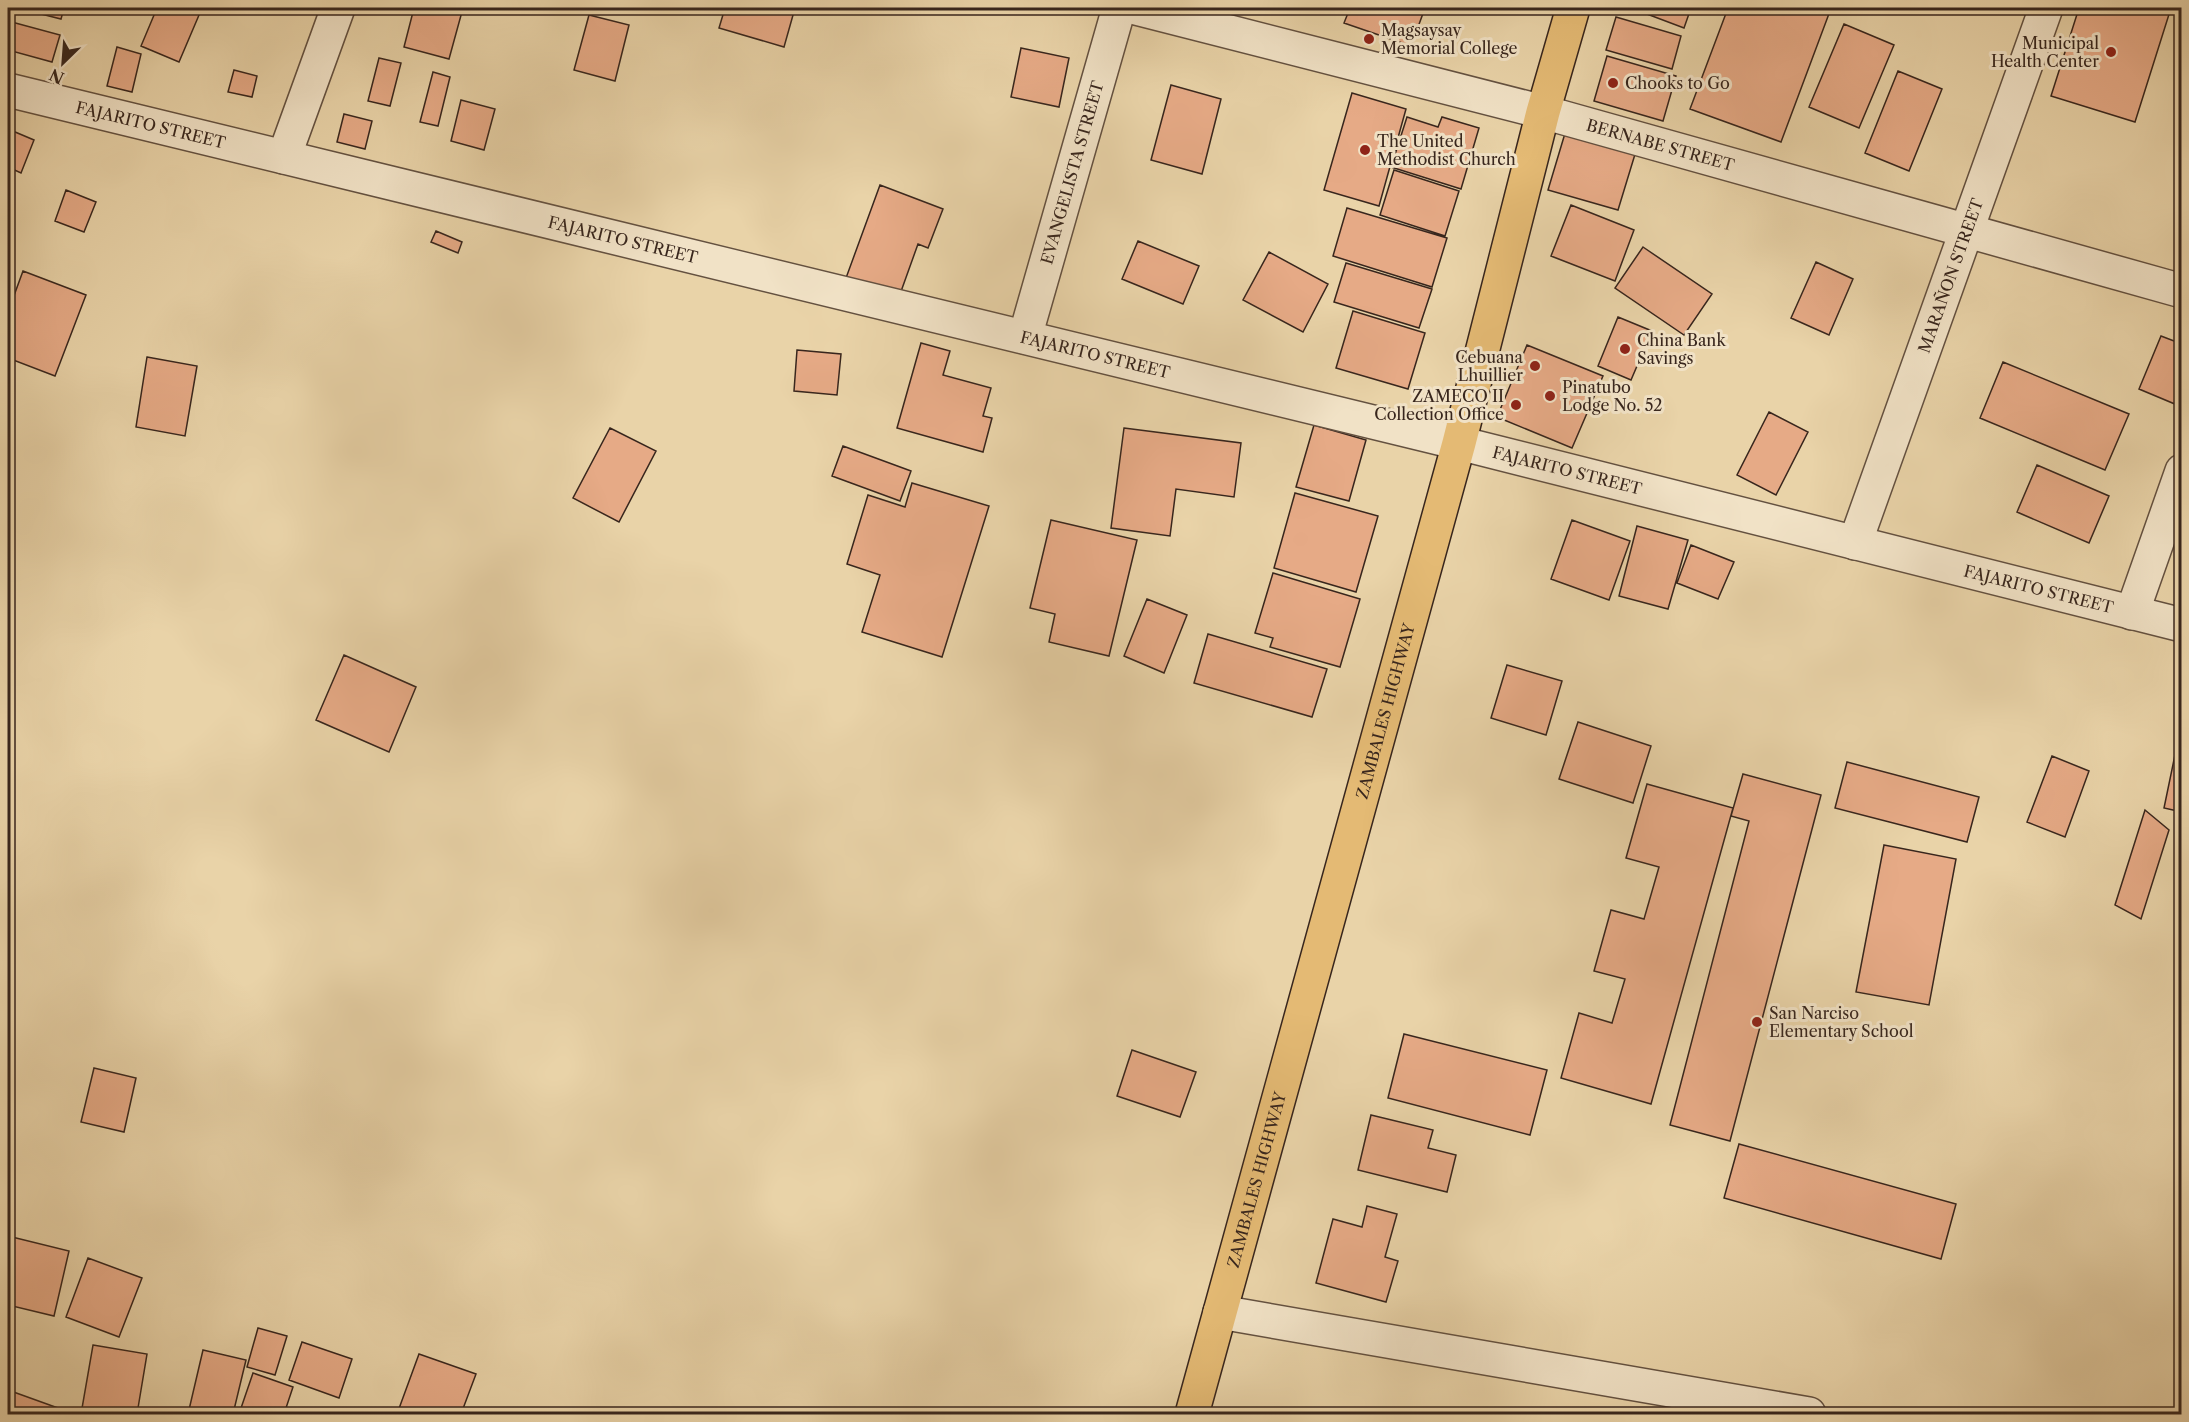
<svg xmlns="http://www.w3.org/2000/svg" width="2189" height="1422" viewBox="0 0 2189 1422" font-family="'Libre Caslon Text',serif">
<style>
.building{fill:#e6aa86;stroke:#38261d;stroke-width:1.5}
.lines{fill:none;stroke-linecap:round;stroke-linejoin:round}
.minor-casing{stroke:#645140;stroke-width:36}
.major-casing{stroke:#38261d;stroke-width:36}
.minor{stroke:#f1e2c6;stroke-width:33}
.major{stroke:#e4ba74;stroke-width:33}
.poi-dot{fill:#8f2418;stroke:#f1e2c6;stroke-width:2}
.labels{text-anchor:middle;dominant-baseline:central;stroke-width:6;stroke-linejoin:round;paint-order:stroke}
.poi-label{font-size:16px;fill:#38261d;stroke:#f1e2c6;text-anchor:start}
.street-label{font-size:16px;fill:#38261d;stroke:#f1e2c6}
</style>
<rect width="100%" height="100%" fill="#e9d3a8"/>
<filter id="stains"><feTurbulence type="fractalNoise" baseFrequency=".00333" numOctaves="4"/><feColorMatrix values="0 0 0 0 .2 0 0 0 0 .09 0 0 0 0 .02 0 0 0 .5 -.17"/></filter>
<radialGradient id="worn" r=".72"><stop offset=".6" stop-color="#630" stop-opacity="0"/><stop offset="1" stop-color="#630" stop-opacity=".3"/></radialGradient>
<!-- building -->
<path class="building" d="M43,8H64L61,19L41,14Z
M157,8H202L179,62L141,46Z
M414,8H463L449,59L404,47Z
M725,8H795L784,47L719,28Z
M1350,8H1425L1411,46L1344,23Z
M1631,8H1691L1684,28Z
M1728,8H1820L1830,11L1781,142L1690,109Z
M2079,8H2171L2135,122L2051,96Z
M589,15L629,25L615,81L574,70Z
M1616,17L1681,36L1672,69L1606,50Z
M8,21L60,35L52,62L8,50Z
M1844,24L1894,45L1859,128L1809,107Z
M117,47L141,54L132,92L107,86Z
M1021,48L1069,58L1059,107L1011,97Z
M1607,56L1676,76L1663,121L1594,101Z
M379,58L401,63L390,106L368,101Z
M234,70L257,76L252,97L228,92Z
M1898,71L1942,89L1909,171L1865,153Z
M433,72L450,77L438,126L420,122Z
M1171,85L1221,99L1202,174L1151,160Z
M1352,93L1406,109L1379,206L1324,190Z
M461,100L495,109L484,150L451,141Z
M344,114L372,121L365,149L337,142Z
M1407,117L1438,127L1442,117L1479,128L1461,189L1391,167Z
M8,129L34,140L21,173L8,167Z
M1566,130L1636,151L1618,210L1548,190Z
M1394,170L1459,191L1445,236L1380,215Z
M880,185L943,209L928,248L918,244L899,297L846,278Z
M66,190L96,202L84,232L55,221Z
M1571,205L1634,230L1615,281L1551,256Z
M1347,208L1447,238L1432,287L1333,256Z
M436,231L462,242L458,253L431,242Z
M1138,241L1199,266L1183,304L1122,279Z
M1643,247L1712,294L1684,335L1615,288Z
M1269,252L1328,284L1303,332L1243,300Z
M1816,262L1853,279L1829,335L1791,318Z
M1346,263L1432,289L1419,328L1334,302Z
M23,271L86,295L55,376L8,358V312Z
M1353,311L1425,333L1408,389L1336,368Z
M1618,317L1652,331L1631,380L1598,366Z
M2161,336L2182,344V407L2139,389Z
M921,343L950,351L943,375L991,388L983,416L992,418L983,452L897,428Z
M1527,345L1603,376L1572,448L1497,417Z
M797,350L841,354L837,395L794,391Z
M147,357L197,366L185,436L136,427Z
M2003,362L2129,414L2105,470L1980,418Z
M1769,412L1808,432L1776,495L1737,475Z
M1314,425L1366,440L1349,501L1296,487Z
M610,428L656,451L619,522L573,498Z
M1124,428L1241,443L1234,497L1176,489L1170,536L1111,528Z
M843,446L911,471L900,501L832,476Z
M2037,465L2109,496L2089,543L2017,512Z
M912,483L989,506L942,657L862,632L880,575L847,564L868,495L905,507Z
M1295,493L1378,516L1356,592L1274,568Z
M1051,520L1137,540L1109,656L1049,642L1055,614L1030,608Z
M1572,520L1630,541L1609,600L1551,579Z
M1637,526L1688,540L1668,609L1619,596Z
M1691,545L1734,562L1718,599L1677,583Z
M1273,573L1360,599L1340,667L1270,647L1273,638L1255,633Z
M1147,599L1187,615L1164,673L1124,656Z
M1208,634L1327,669L1312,717L1194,683Z
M344,655L416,687L389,752L316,720Z
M1507,665L1562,681L1546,735L1491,718Z
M2182,721V812L2164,808Z
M1578,722L1651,746L1633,803L1559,779Z
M2052,756L2089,771L2065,837L2027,822Z
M1847,762L1979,797L1967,842L1835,808Z
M1743,774L1821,795L1730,1141L1670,1125L1749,821L1731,816Z
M1647,784L1733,808L1651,1104L1561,1078L1579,1013L1612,1023L1625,979L1594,971L1611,910L1644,919L1659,867L1626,858Z
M2145,810L2169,830L2141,919L2115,905Z
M1884,845L1956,859L1929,1005L1856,992Z
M1404,1034L1547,1070L1530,1135L1388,1098Z
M1132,1050L1196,1072L1180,1117L1117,1096Z
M94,1068L136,1078L124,1132L81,1122Z
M1371,1115L1433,1130L1428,1148L1456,1155L1447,1192L1358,1170Z
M1739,1144L1956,1204L1941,1259L1724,1198Z
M1367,1206L1397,1214L1385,1257L1398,1261L1386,1302L1316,1283L1333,1219L1362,1227Z
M8,1236L69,1251L54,1316L8,1305Z
M88,1258L142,1278L119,1337L66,1317Z
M258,1328L287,1336L275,1375L247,1367Z
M302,1342L352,1359L339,1398L289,1380Z
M93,1345L147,1354L137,1414H81Z
M203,1350L246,1360L233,1414H188Z
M419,1354L476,1374L461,1414H397Z
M253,1373L293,1387L284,1414H239Z
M8,1390L58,1408L56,1414H8Z"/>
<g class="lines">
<defs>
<g id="minor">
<path id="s1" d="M1136,8L1543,112L2182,291"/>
<path id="s2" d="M8,90L1459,443L2182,625"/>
<path d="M284,157L338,8"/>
<path id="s3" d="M1025,337L1119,8"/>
<path id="s4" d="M1855,543L2046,8"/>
<path d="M2132,613L2182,471"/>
<path d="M1220,1312L1809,1414"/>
</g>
<g id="major">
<path id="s5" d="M1192,1414L1459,443L1543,112L1573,8"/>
</g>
</defs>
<!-- minor casing -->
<use href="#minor" class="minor-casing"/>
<!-- major casing -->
<use href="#major" class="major-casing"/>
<!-- minor -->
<use href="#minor" class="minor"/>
<!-- major -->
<use href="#major" class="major"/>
</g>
<!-- markers -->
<g class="poi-dot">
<circle cx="1369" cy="39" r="6"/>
<circle cx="2111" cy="52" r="6"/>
<circle cx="1613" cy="83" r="6"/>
<circle cx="1365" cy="150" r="6"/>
<circle cx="1625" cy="349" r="6"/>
<circle cx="1535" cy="366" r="6"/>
<circle cx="1550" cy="396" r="6"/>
<circle cx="1516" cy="405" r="6"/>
<circle cx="1757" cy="1022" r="6"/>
</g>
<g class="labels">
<!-- poi labels -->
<g class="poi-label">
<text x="1381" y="30">Magsaysay<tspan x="1381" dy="18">Memorial College</tspan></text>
<text x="2099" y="43" text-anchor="end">Municipal<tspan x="2099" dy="18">Health Center</tspan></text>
<text x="1625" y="83">Chooks to Go</text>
<text x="1377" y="141">The United<tspan x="1377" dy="18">Methodist Church</tspan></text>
<text x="1637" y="340">China Bank<tspan x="1637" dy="18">Savings</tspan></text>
<text x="1523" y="357" text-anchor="end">Cebuana<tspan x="1523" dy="18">Lhuillier</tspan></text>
<text x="1562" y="387">Pinatubo<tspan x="1562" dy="18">Lodge No. 52</tspan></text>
<text x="1504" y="396" text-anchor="end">ZAMECO II<tspan x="1504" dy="18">Collection Office</tspan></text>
<text x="1769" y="1013">San Narciso<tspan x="1769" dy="18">Elementary School</tspan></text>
</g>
<!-- street labels -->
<g class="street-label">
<text stroke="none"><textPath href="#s2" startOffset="147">FAJARITO STREET</textPath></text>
<text stroke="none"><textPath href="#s1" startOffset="542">BERNABE STREET</textPath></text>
<text stroke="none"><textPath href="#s3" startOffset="171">EVANGELISTA STREET</textPath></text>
<text stroke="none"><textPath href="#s2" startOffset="633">FAJARITO STREET</textPath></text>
<text stroke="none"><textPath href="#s4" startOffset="284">MARAÑON STREET</textPath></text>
<text stroke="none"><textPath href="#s2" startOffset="1119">FAJARITO STREET</textPath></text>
<text stroke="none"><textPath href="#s2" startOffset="1605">FAJARITO STREET</textPath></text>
<text stroke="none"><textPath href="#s2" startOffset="2091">FAJARITO STREET</textPath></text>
<text stroke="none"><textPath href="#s5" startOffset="729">ZAMBALES HIGHWAY</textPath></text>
<text stroke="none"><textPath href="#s5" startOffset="243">ZAMBALES HIGHWAY</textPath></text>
</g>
</g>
<!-- margin -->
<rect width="2189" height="1422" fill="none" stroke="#e9d3a8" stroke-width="30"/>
<rect x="9" y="9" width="2171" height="1404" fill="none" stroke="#38261d" stroke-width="3"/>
<rect x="15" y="15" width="2159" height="1392" fill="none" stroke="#38261d" stroke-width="1.5"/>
<!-- north arrow -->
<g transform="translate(63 63) rotate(205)" stroke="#f1e2c6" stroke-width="4.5" paint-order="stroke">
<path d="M0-4.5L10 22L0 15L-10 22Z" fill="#38261d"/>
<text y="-9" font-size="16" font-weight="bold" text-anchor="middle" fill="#38261d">N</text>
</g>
<rect width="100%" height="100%" filter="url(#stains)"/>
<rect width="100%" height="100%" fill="url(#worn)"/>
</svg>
